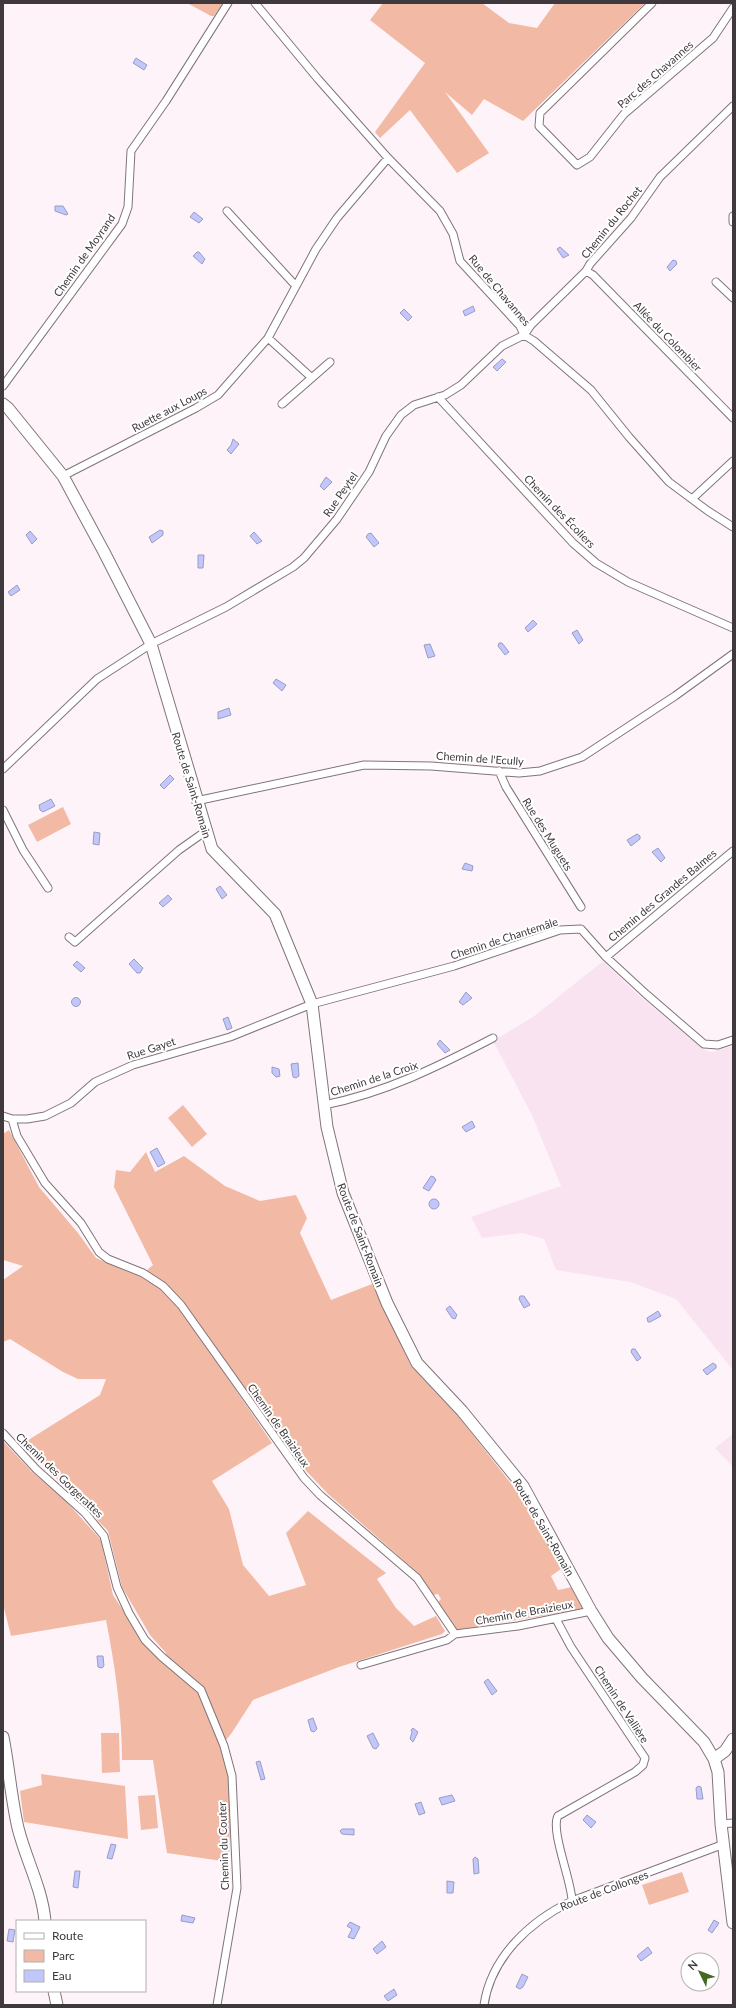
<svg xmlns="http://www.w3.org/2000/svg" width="736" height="2008" viewBox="0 0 736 2008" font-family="Lato,sans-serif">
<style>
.built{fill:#f9e3f0}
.green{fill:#f2baa4}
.water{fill:#c1c6fb;stroke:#9a9cc2}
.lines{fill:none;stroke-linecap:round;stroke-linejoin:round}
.street-casing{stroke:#80747b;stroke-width:9}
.secondary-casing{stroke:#80747b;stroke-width:13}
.street{stroke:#fff;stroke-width:7}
.secondary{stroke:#fff;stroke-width:11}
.labels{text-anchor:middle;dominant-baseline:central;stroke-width:4;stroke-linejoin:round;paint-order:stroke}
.street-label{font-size:11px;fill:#3f393d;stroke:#fff}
</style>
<rect width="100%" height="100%" fill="#fef3f9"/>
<!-- built -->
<path class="built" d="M602,962H604L636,993L705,1050L711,1052L733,1046V1370L676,1299L630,1282L556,1270L544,1239L522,1233L482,1238L471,1217L561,1186L532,1115L493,1041L533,1017Z
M733,1434V1467L715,1448Z"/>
<!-- green -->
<path class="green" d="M187,3H223L214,16H211Z
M383,3H482L509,23L537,28L555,3H645L523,121L484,99L472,115L445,92L489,153L457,173L410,110L380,138L375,132L425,63L370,20Z
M63,807L71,824L37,842L28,825Z
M183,1105L207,1134L192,1147L168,1118Z
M9,1130L39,1187L78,1233L96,1258L143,1278L163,1290L179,1307L272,1443L212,1481L229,1509L243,1565L269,1596L306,1585L286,1533L308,1511L386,1573L377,1579L396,1608L414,1626L436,1616L445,1631L442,1634L339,1667L253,1700L231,1734L220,1747C236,1768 229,1834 229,1862L167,1853L153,1760H122C122,1713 115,1666 106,1620L11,1636L3,1604V1441L31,1471L65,1500L101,1540L113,1595L143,1641L163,1662L166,1653L150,1635L122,1587L108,1531L77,1499L82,1491L74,1485L66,1488L22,1444L100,1395L106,1379H78L63,1372L10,1339L3,1342V1280L23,1266L3,1260V1134Z
M146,1152L155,1172L184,1156L225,1186L260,1201L296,1195L307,1218L300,1233L331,1300L372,1284L411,1366L459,1417L520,1495L561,1569L551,1576L558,1590L572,1587L584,1609L457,1630L438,1602L441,1599L438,1594L433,1595L418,1573L327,1493L295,1459L184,1303L146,1271L153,1265L114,1187L116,1170L130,1172Z
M101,1733H119L120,1772L102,1773Z
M41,1774L125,1786L128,1839L24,1822L20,1791L42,1785Z
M155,1795L158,1828L141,1830L138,1796Z
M682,1872L689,1892L649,1905L642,1885Z"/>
<!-- water -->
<path class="water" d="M136,58L147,65L144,70L133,63Z
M55,206H63L68,214L66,215L55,211Z
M194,212L203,219L199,223L190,217Z
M560,247L569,255L563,258L557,249Z
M197,252H199L205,259L202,264L193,256Z
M673,260L676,261L677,264L670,271L667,267Z
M473,306L475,311L465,316L463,311Z
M404,309L412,317L408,321L400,313Z
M502,359L506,362L497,371L493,367Z
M233,439L239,444L231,454L227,450L231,445Z
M326,477L332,482L324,490L320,486Z
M160,530L163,531V535L152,543L149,537Z
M30,531L37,539L32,544L26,535Z
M254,532L262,541L257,544L250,536Z
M371,533L379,543L374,547L366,537L368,534Z
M198,555H204L203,568H198Z
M17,585L20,590L11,596L8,592Z
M533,620L537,624L528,632L525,628Z
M577,630L583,640L579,644L572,633Z
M499,643H502L509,652L505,655L498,646Z
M430,644L435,656L428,658L424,645Z
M276,679L286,685L282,691L273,683Z
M229,708L231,715L218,719V712Z
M170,775L174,779L164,789L160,785Z
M51,799L55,806L43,812L40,810L39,805Z
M94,832L100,833L99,845L93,844Z
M637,834L640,836V839L631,846L627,840Z
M658,848L665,858L661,862L652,852Z
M465,863L473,866L472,871L462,869Z
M220,886L227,895L222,899L216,889Z
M168,895L172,899L163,907L159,903Z
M134,959L143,968L140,973H137L129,964Z
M77,961L85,968L81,972L73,965Z
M466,992L472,998L463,1005L459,1002Z
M71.5 1002a4.5 4.5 0 1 1 9 0a4.5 4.5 0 1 1-9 0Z
M228,1017L232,1028L227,1030L223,1019Z
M440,1040L450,1050L445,1053L437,1044Z
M298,1063L299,1076L296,1078L293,1077L291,1064Z
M272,1067L279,1069L280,1076L276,1077L272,1073Z
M472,1121L475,1127L466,1132L462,1127Z
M157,1148L165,1163L158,1167L150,1152Z
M431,1176L434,1177L436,1180L429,1191L423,1188Z
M429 1204a5 5 0 1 1 10 0a5 5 0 1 1-10 0Z
M520,1296H524L530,1305L524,1308L519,1299Z
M450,1306L457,1315L455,1319L452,1318L446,1309Z
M658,1311L661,1316L650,1322H648L647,1318Z
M632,1349H635L641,1358L637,1361L631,1352Z
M713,1363L716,1365V1368L707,1375L703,1370Z
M97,1656H103L104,1666L102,1668L98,1667Z
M488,1679L497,1691L492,1695L484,1682Z
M313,1718L317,1729L314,1732L311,1731L308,1720Z
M413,1728L418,1732L413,1742L410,1739L412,1732L411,1730Z
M373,1733L379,1745L376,1749L373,1748L367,1736Z
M260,1761L265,1779L261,1780L256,1762Z
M698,1786L701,1787L703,1799H697L696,1788Z
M452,1795L455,1801L442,1805L439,1798Z
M421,1802L425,1813L419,1815L415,1804Z
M587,1815L596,1822L591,1828L583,1820Z
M342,1829H354V1835L342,1834L340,1831Z
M111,1844L116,1845L112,1859L107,1858Z
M475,1857L478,1859L479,1873L474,1874L473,1859Z
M75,1871H80L78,1888L73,1887Z
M447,1881L454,1882L453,1893H447Z
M182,1915L195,1918L193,1923L181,1921Z
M714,1920L719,1923L712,1933L708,1930Z
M350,1922L360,1927L354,1939L348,1937L352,1929L347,1926Z
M9,1929L15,1930L13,1942L7,1941Z
M382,1941L386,1947L377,1954L373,1949Z
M648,1947L652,1953L641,1961L637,1956Z
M522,1974L528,1977L523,1987L520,1989L516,1987Z
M394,1989L397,1995L388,2001L384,1996Z"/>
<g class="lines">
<defs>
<path id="street" d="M255,3L318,79L388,158L440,211L453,234L460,261L520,326L524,335L534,341L591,390L629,437L669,482L708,511L733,527
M652,3L540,113L539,126L577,165L590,157L624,114L713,38L733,8
M227,211L295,285
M733,216V222
M586,271L593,275L733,418
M716,282L733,298
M524,335L531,325L586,271L590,264L631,218L660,177L733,106
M268,338L312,378
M3,386L122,224L128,207L131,151L166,101L228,3
M438,397L573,543L596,563L628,582L733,628
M282,404L330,362
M63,476L196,408L218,395L268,338L316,249L337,218L388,158
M692,499L733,461
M3,769L97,679L151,644L226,607L293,567L304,558L337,519L369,472L386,436L401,415L414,405L445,395L461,385L502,346L524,335
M499,771L506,787L581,907
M196,801L364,765L431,766L519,773L540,771L582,757L675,696L733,654
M3,810L23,850L48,888
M69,937L75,942L179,850L206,831
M606,957L733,851
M324,1105C385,1093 439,1066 493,1038
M3,1116L12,1119H27L45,1116L71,1103L95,1082L133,1065L230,1037L312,1004L454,966L560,930L581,929L606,957L646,994L704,1044L718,1045L733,1040
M12,1119L17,1136L45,1183L81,1223L99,1252L108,1259L143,1273L163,1286L181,1305L304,1478L320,1495L417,1578L455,1634L518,1626L591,1611
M3,1433L36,1469L85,1513L104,1536L117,1587L129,1613L145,1640L162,1657L201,1690L224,1746L232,1776L237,1888L217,2005
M556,1619L571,1647L645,1758L643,1765L635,1772L558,1816C550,1830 572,1882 572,1901
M361,1665L447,1640L455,1634
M721,1824L733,1823
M484,2005C491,1957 530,1921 572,1901L724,1844"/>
<path id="secondary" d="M3,404L8,408L63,476L104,552L151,644L212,849L275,914L312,1004L327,1127L343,1193L387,1303L417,1363L462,1411L523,1486L591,1611L608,1638L642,1678L704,1742L714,1759L718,1772L721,1824L733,1923
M3,1737C9,1767 11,1798 18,1828C26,1860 42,1888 45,1921
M714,1759L725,1751L733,1739
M54,1991L57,2005"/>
</defs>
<!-- street casing -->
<use href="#street" class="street-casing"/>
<!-- secondary casing -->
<use href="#secondary" class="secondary-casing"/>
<!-- street -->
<use href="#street" class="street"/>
<!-- secondary -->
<use href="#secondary" class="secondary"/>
</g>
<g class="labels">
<!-- street labels -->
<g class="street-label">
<text transform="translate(655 74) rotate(-41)">Parc des Chavannes</text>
<text transform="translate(611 222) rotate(-51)">Chemin du Rochet</text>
<text transform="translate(84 255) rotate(-55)">Chemin de Moyrand</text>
<text transform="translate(500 290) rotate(50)">Rue de Chavannes</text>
<text transform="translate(668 336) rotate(46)">Allée du Colombier</text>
<text transform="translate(169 409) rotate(-28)">Ruette aux Loups</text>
<text transform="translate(340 494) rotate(-55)">Rue Peytel</text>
<text transform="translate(560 511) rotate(46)">Chemin des Écoliers</text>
<text transform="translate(480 758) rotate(4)">Chemin de l'Ecully</text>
<text transform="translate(192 785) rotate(73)">Route de Saint-Romain</text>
<text transform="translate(548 834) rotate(58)">Rue des Muguets</text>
<text transform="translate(662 895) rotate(-40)">Chemin des Grandes Balmes</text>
<text transform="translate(504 938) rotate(-18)">Chemin de Chantemâle</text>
<text transform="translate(151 1048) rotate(-18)">Rue Gayet</text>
<text transform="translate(374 1078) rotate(-18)">Chemin de la Croix</text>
<text transform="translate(361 1235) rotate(69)">Route de Saint-Romain</text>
<text transform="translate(279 1425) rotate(55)">Chemin de Braizieux</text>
<text transform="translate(60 1475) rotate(44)">Chemin des Gorgerattes</text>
<text transform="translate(544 1527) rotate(60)">Route de Saint-Romain</text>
<text transform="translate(524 1612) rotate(-10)">Chemin de Braizieux</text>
<text transform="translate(622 1704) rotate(57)">Chemin de Vallière</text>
<text transform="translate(223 1846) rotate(-92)">Chemin du Couter</text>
<text transform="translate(604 1890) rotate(-21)">Route de Collonges</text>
</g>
</g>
<!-- border -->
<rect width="736" height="2008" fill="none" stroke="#3f393d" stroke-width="8"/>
<!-- legend -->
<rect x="16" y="1920" width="130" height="72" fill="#ffffff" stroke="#b2b0b1"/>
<rect x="24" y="1933" width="20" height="6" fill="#ffffff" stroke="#b2b0b1"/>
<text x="52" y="1940" font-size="12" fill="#3f393d">Route</text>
<rect x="24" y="1950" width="20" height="12" fill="#f2baa4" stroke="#b2b0b1"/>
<text x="52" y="1960" font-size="12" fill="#3f393d">Parc</text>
<rect x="24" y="1970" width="20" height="12" fill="#c1c6fb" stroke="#b2b0b1"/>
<text x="52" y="1980" font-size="12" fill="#3f393d">Eau</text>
<!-- north arrow -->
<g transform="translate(700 1972) rotate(313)"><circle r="19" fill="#ffffff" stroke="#b2b0b1"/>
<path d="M0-3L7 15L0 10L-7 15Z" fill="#436822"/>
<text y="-6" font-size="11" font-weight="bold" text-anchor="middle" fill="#3f393d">N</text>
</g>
</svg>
